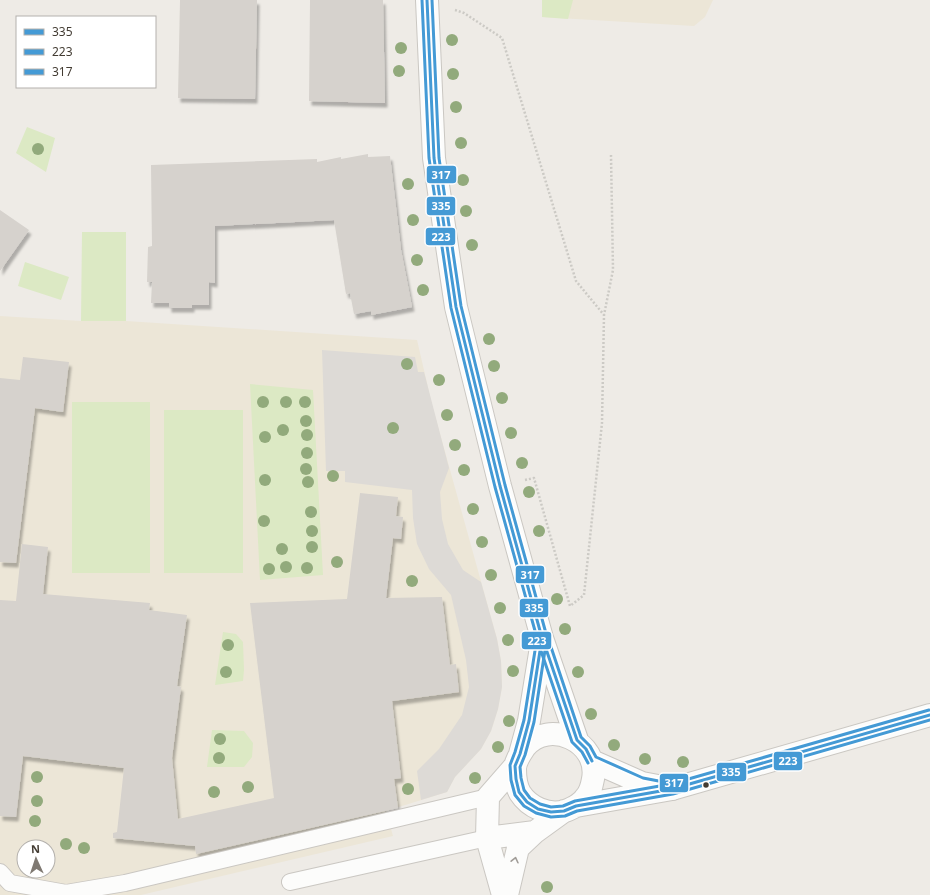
<svg xmlns="http://www.w3.org/2000/svg" width="930" height="895" viewBox="0 0 930 895" font-family="'Noto Sans',sans-serif">
<style>
.education{fill:#ece6d7;fill-rule:evenodd}
.green{fill:#dce9c4}
.parking{fill:#dddad6}
.building{fill:#d6d2cd;filter:url(#shadow)}
.lines{fill:none;stroke-linecap:round;stroke-linejoin:round}
.service-casing{stroke:#cac7c2;stroke-width:18}
.minor-casing{stroke:#cac7c2;stroke-width:24}
.tertiary-casing{stroke:#cac7c2;stroke-width:24}
.path{stroke:#cccac5;stroke-width:2.5;stroke-dasharray:2 2;stroke-linecap:butt}
.service{stroke:#fcfcfb;stroke-width:16}
.minor{stroke:#fcfcfb;stroke-width:22}
.tertiary{stroke:#fcfcfb;stroke-width:22}
.bus-1-casing{stroke:#fff;stroke-width:6}
.bus-2-casing{stroke:#fff;stroke-width:6}
.bus-3-casing{stroke:#fff;stroke-width:6}
.bus-1{stroke:#449ad5;stroke-width:3}
.bus-2{stroke:#449ad5;stroke-width:3}
.bus-3{stroke:#449ad5;stroke-width:3}
.tree{fill:#92aa7c}
.oneway{stroke:#a09c97}
.bus-dot{fill:#433c33;stroke:#fff;stroke-width:1.5}
.line-badge{stroke:#fff;stroke-width:1.5}
.badge-label{font-size:11px;text-anchor:middle;font-weight:bold;fill:#fff}
</style>
<defs>
<filter id="shadow"><feDropShadow dx="2.5" dy="4.5" stdDeviation="1" flood-color="#0004"/></filter>
</defs>
<rect width="100%" height="100%" fill="#eeebe6"/>
<!-- education -->
<path class="education" d="M542,0H713L705,17L694,26L542,17Z
M0,316L81,321H126L417,340L432,405L497,639L501,661L502,687L498,709L491,731L481,749L455,777L447,792L386,811L393,836L141,895H0ZM24,847H48V871H24Z"/>
<!-- green -->
<path class="green" d="M542,0H573L568,19L542,17Z
M27,127L55,138L46,172L16,153Z
M82,232H126V321H81Z
M25,262L69,277L61,300L18,286Z
M250,384L313,390L323,575L260,580Z
M72,402H150V573H72Z
M164,410H243V573H164Z
M223,632L236,634L243,642L244,670L243,681L215,685Z
M212,730L244,731L253,743L252,757L244,767H207Z"/>
<!-- parking -->
<path class="parking" d="M322,350L415,357L418,372H424L449,468L440,492L442,519L448,544L463,570L481,582L497,639L501,661L502,687L498,709L491,731L481,749L455,777L447,792L421,800L417,771L439,749L462,715L469,687L466,660L451,595L429,569L417,544L413,518L412,490L345,482V471H326Z"/>
<!-- building -->
<path class="building" d="M180,0H257L255,99L178,98Z
M310,0H383L385,103L309,101Z
M368,154V157L390,156L401,250L412,307L371,315V311L354,314L350,293L346,294L334,220L215,226V283L209,282V305H192V308H169V303H151L152,282H147L148,247L152,246L151,165L317,159V162L341,157V159Z
M0,210L29,230L0,271Z
M23,357L69,362L63,412L35,408L16,563L0,562V378L20,380Z
M360,493L398,497L396,516L403,517L401,539L393,538L386,598L442,597L450,665L456,664L459,692L392,701L401,778L394,779L398,808L196,854L195,846L113,838V833L117,832L124,768L23,756L16,817L0,816V600L16,601L22,544L48,547L43,594L150,603L149,610L187,615L177,686L181,687L172,758L178,819L274,798L250,603L347,599Z"/>
<g class="lines">
<defs>
<path id="service" d="M0,872L10,883L66,893L125,883L488,797
M290,882L487,838"/>
<path id="minor" d="M427,0L434,158L456,307L500,486L542,638L577,740
M520,754L529,721L542,641
M592,761L642,783L663,787
M576,806C579,804 583,801 585,798C590,793 592,785 593,779C600,742 549,718 525,747C521,753 515,761 515,769C515,777 516,786 520,793C529,807 548,816 565,811C569,810 572,808 576,806L672,789
M487,838L535,832L564,811
M503,895L487,838L488,797L515,766
M507,895L518,848L535,832"/>
<path id="tertiary" d="M672,789L930,715"/>
</defs>
<!-- service casing -->
<use href="#service" class="service-casing"/>
<!-- minor casing -->
<use href="#minor" class="minor-casing"/>
<!-- tertiary casing -->
<use href="#tertiary" class="tertiary-casing"/>
<!-- path -->
<path class="path" d="M455,10L464,13L502,38L576,281L604,315
M525,480L534,478L570,606L584,595L602,423L604,315L613,270L611,155"/>
<!-- service -->
<use href="#service" class="service"/>
<!-- minor -->
<use href="#minor" class="minor"/>
<!-- tertiary -->
<use href="#tertiary" class="tertiary"/>
<defs>
<path id="bus-1" d="M427,0L434,158L456,307L500,486L542,638L529,721L520,754L515,766L516,779L519,792L527,802L538,809L551,812L564,811L576,806L672,789L930,715
M544,643L577,740L586,749L592,761"/>
<path id="bus-2" d="M422,0L429,158L451,308L495,487L537,638L524,720L515,752L510,765L511,780L515,795L524,806L536,813L551,817L565,816L577,811L673,794L930,720
M539,645L572,742L582,752L588,763"/>
<path id="bus-3" d="M432,0L439,158L461,306L505,485L547,637L534,722L525,755L520,767L521,778L524,790L530,798L540,804L551,807L563,806L575,801L671,784L929,710
M549,641L581,737L590,746L596,757L643,778L669,783"/>
</defs>
<!-- bus-1 casing -->
<use href="#bus-1" class="bus-1-casing"/>
<!-- bus-2 casing -->
<use href="#bus-2" class="bus-2-casing"/>
<!-- bus-3 casing -->
<use href="#bus-3" class="bus-3-casing"/>
<!-- bus-1 -->
<use href="#bus-1" class="bus-1"/>
<!-- bus-2 -->
<use href="#bus-2" class="bus-2"/>
<!-- bus-3 -->
<use href="#bus-3" class="bus-3"/>
</g>
<!-- trees -->
<g class="tree">
<circle cx="452" cy="40" r="6"/>
<circle cx="401" cy="48" r="6"/>
<circle cx="399" cy="71" r="6"/>
<circle cx="453" cy="74" r="6"/>
<circle cx="456" cy="107" r="6"/>
<circle cx="461" cy="143" r="6"/>
<circle cx="38" cy="149" r="6"/>
<circle cx="463" cy="180" r="6"/>
<circle cx="408" cy="184" r="6"/>
<circle cx="466" cy="211" r="6"/>
<circle cx="413" cy="220" r="6"/>
<circle cx="472" cy="245" r="6"/>
<circle cx="417" cy="260" r="6"/>
<circle cx="423" cy="290" r="6"/>
<circle cx="489" cy="339" r="6"/>
<circle cx="407" cy="364" r="6"/>
<circle cx="494" cy="366" r="6"/>
<circle cx="439" cy="380" r="6"/>
<circle cx="502" cy="398" r="6"/>
<circle cx="263" cy="402" r="6"/>
<circle cx="286" cy="402" r="6"/>
<circle cx="305" cy="402" r="6"/>
<circle cx="447" cy="415" r="6"/>
<circle cx="306" cy="421" r="6"/>
<circle cx="393" cy="428" r="6"/>
<circle cx="283" cy="430" r="6"/>
<circle cx="511" cy="433" r="6"/>
<circle cx="307" cy="435" r="6"/>
<circle cx="265" cy="437" r="6"/>
<circle cx="455" cy="445" r="6"/>
<circle cx="307" cy="453" r="6"/>
<circle cx="522" cy="463" r="6"/>
<circle cx="306" cy="469" r="6"/>
<circle cx="464" cy="470" r="6"/>
<circle cx="333" cy="476" r="6"/>
<circle cx="265" cy="480" r="6"/>
<circle cx="308" cy="482" r="6"/>
<circle cx="529" cy="492" r="6"/>
<circle cx="473" cy="509" r="6"/>
<circle cx="311" cy="512" r="6"/>
<circle cx="264" cy="521" r="6"/>
<circle cx="312" cy="531" r="6"/>
<circle cx="539" cy="531" r="6"/>
<circle cx="482" cy="542" r="6"/>
<circle cx="312" cy="547" r="6"/>
<circle cx="282" cy="549" r="6"/>
<circle cx="337" cy="562" r="6"/>
<circle cx="286" cy="567" r="6"/>
<circle cx="307" cy="568" r="6"/>
<circle cx="269" cy="569" r="6"/>
<circle cx="491" cy="575" r="6"/>
<circle cx="412" cy="581" r="6"/>
<circle cx="557" cy="599" r="6"/>
<circle cx="500" cy="608" r="6"/>
<circle cx="565" cy="629" r="6"/>
<circle cx="508" cy="640" r="6"/>
<circle cx="228" cy="645" r="6"/>
<circle cx="513" cy="671" r="6"/>
<circle cx="226" cy="672" r="6"/>
<circle cx="578" cy="672" r="6"/>
<circle cx="591" cy="714" r="6"/>
<circle cx="509" cy="721" r="6"/>
<circle cx="220" cy="739" r="6"/>
<circle cx="614" cy="745" r="6"/>
<circle cx="498" cy="747" r="6"/>
<circle cx="219" cy="758" r="6"/>
<circle cx="645" cy="759" r="6"/>
<circle cx="683" cy="762" r="6"/>
<circle cx="37" cy="777" r="6"/>
<circle cx="475" cy="778" r="6"/>
<circle cx="248" cy="787" r="6"/>
<circle cx="408" cy="789" r="6"/>
<circle cx="214" cy="792" r="6"/>
<circle cx="37" cy="801" r="6"/>
<circle cx="35" cy="821" r="6"/>
<circle cx="66" cy="844" r="6"/>
<circle cx="84" cy="848" r="6"/>
<circle cx="547" cy="887" r="6"/>
</g>
<!-- one-way arrows -->
<defs><path id="oneway-chevron" d="M-2-3.5L2.5 0L-2 3.5" fill="none" stroke-width="1.6" stroke-linecap="round" stroke-linejoin="round"/></defs>
<use class="oneway" href="#oneway-chevron" transform="translate(515 860) rotate(-77)"/>
<!-- markers -->
<circle class="bus-dot" cx="706" cy="785" r="3.5"/>
<g class="line-badge">
<rect x="426" y="165" width="31" height="19" rx="4" fill="#449ad5"/>
<rect x="426" y="196" width="30" height="20" rx="4" fill="#449ad5"/>
<rect x="425" y="227" width="31" height="19" rx="4" fill="#449ad5"/>
<rect x="515" y="565" width="30" height="19" rx="4" fill="#449ad5"/>
<rect x="519" y="598" width="30" height="20" rx="4" fill="#449ad5"/>
<rect x="521" y="631" width="31" height="19" rx="4" fill="#449ad5"/>
<rect x="773" y="751" width="30" height="20" rx="4" fill="#449ad5"/>
<rect x="716" y="762" width="31" height="20" rx="4" fill="#449ad5"/>
<rect x="659" y="773" width="30" height="20" rx="4" fill="#449ad5"/>
</g>
<g class="badge-label">
<text x="441" y="179">317</text>
<text x="441" y="210">335</text>
<text x="441" y="241">223</text>
<text x="530" y="579">317</text>
<text x="534" y="612">335</text>
<text x="537" y="645">223</text>
<text x="788" y="765">223</text>
<text x="731" y="776">335</text>
<text x="674" y="787">317</text>
</g>
<!-- legend -->
<rect x="16" y="16" width="140" height="72" fill="#ffffff" stroke="#b4b1ad"/>
<rect x="24" y="29" width="20" height="6" fill="#449ad5" stroke="#b4b1ad"/>
<text x="52" y="36" font-size="12" fill="#433c33">335</text>
<rect x="24" y="49" width="20" height="6" fill="#449ad5" stroke="#b4b1ad"/>
<text x="52" y="56" font-size="12" fill="#433c33">223</text>
<rect x="24" y="69" width="20" height="6" fill="#449ad5" stroke="#b4b1ad"/>
<text x="52" y="76" font-size="12" fill="#433c33">317</text>
<!-- north arrow -->
<g transform="translate(36 859) rotate(357)"><circle r="19" fill="#ffffff" stroke="#b4b1ad"/>
<path d="M0-3L7 15L0 10L-7 15Z" fill="#7f7972"/>
<text y="-6" font-size="11" font-weight="bold" text-anchor="middle" fill="#433c33">N</text>
</g>
</svg>
